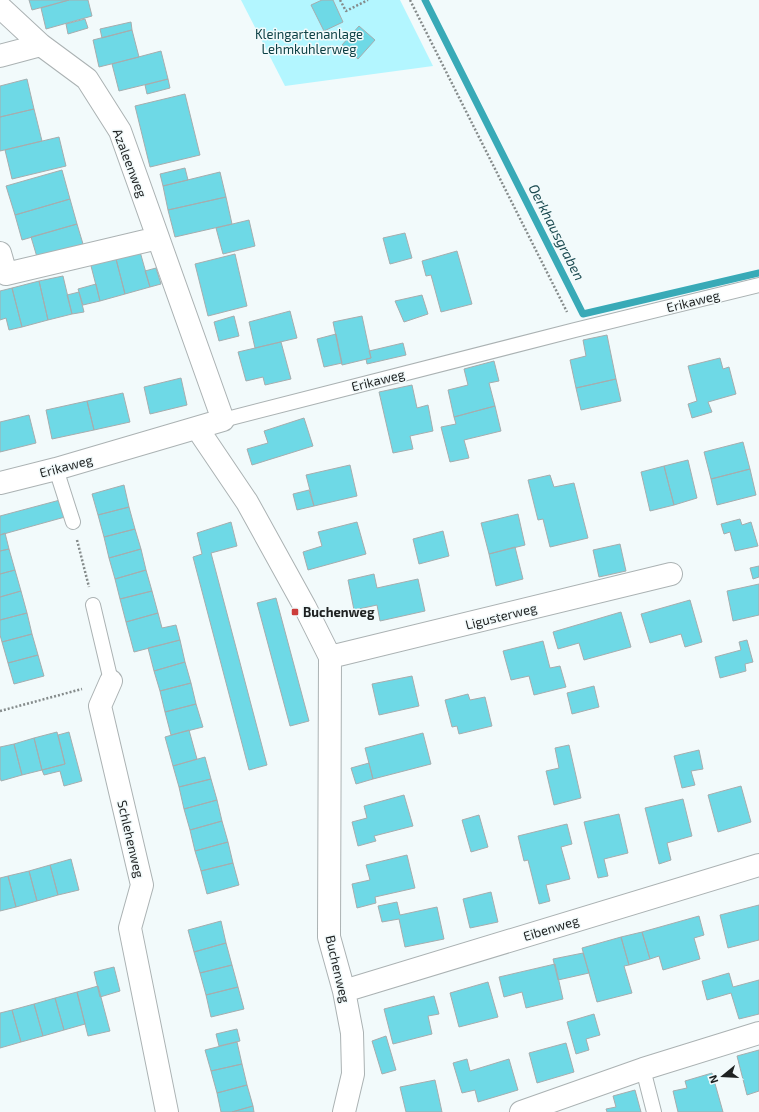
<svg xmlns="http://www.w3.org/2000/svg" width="759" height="1112" viewBox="0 0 759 1112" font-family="'Exo 2',sans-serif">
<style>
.green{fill:#b3f6ff}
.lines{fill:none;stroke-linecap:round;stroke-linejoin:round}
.stream{stroke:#39aab7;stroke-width:7}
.building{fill:#6ed9e6;stroke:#a6adae}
.lane-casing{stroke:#abb2b3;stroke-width:16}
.street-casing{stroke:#abb2b3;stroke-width:24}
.path{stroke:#858b8b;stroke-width:2.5;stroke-dasharray:2 2;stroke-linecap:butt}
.lane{stroke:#fff;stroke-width:14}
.street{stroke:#fff;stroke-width:22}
.poi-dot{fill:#cc3d3b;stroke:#f2fafb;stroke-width:1.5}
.labels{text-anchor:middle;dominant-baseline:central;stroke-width:3;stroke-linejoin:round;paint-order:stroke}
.park-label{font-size:13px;fill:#0c4045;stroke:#f2fafb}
.street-label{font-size:13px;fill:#1e2121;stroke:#f2fafb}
.poi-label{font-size:13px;font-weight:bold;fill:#1e2121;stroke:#f2fafb;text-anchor:start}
.water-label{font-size:14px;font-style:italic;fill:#1a4a50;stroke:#f2fafb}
</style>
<rect width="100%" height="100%" fill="#f2fafb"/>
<!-- green -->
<path class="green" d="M241,0H400L433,66L285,86Z"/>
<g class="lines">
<!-- stream -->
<path class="stream" d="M425,0L583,314L759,273"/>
</g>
<!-- building -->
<path class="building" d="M29,0H69L32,10Z
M69,0H88L92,16L46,29L41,8Z
M322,0H333L343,22L324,31L311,5Z
M85,19L88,28L68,34L66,24Z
M131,22L132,30L102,38L100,29Z
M359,26L375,40L358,59L342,45Z
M132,30L139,57L99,67L93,40Z
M161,51L168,79L119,91L112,64Z
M27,79L34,109L0,117V86Z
M168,79L170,88L147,94L145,85Z
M185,94L200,155L150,167L135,106Z
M34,109L42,141L0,151V117Z
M59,137L66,166L12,179L5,150Z
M185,168L188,180L163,186L160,174Z
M62,170L70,199L15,215L6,186Z
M220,172L226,197L168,210L163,186Z
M226,197L232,224L175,237L168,210Z
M70,199L77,224L22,240L15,215Z
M249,220L255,246L223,254L216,228Z
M77,224L83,244L37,257L31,237Z
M405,233L412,258L390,264L383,238Z
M139,248L150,287L125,294L115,255Z
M457,251L472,304L441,312L431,275L426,276L422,261Z
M235,254L247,306L208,316L195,264Z
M115,255L125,294L100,301L90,262Z
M156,268L161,284L150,287L145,271Z
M63,276L72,314L48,320L39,281Z
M39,281L48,320L22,327L12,288Z
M96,284L100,301L83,305L78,289Z
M12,288L22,327L9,330L6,318L0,320V291Z
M79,292L84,312L72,314L67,295Z
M422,295L428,314L404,322L395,301Z
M290,311L297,338L255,348L249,322Z
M234,316L239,336L219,341L214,322Z
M362,316L371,358L342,365L333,322Z
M336,334L342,363L324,367L317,339Z
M607,335L616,379L576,388L570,360L586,356L583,340Z
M281,342L291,379L265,385L263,377L246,381L238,352Z
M403,343L406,355L367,364L366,359L371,358L369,351Z
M720,358L723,369L729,367L736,394L708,402L712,412L692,418L688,404L697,401L688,366Z
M494,361L499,381L489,383L495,406L454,417L448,390L468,385L464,369Z
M181,378L187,405L150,414L144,387Z
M616,379L621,401L581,410L576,388Z
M412,385L417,408L428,405L433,431L410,436L413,449L393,453L379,392Z
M123,393L130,422L94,430L87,401Z
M87,401L94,430L52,439L46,410Z
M495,406L501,431L464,440L469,458L450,462L441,427L456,424L454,417Z
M29,415L36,443L0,452V422Z
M304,418L313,446L252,465L247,449L268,443L264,431Z
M743,442L750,469L711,479L704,452Z
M688,460L697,498L674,505L664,466Z
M350,465L357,496L314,506L306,475Z
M664,466L674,505L650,511L641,472Z
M750,469L756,495L717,505L711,479Z
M550,475L554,487L574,483L588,538L550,547L543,519L538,520L528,480Z
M124,485L129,507L98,515L92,494Z
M309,490L314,506L297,510L293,494Z
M60,500L65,517L0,535V516Z
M129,507L135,529L104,537L98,515Z
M518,514L525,545L489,554L481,523Z
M740,519L742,525L751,522L758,546L735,551L730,532L724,534L721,524Z
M231,522L237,546L211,553L267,765L249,770L193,557L202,554L197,533Z
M357,522L366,554L308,570L303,552L322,546L318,532Z
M135,529L141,549L109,558L104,537Z
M443,531L449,556L419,564L413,539Z
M5,533L9,549L0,551V535Z
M620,544L626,571L599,577L593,550Z
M515,547L523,579L496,586L489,554Z
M9,549L15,570L0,574V551Z
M141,549L146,570L115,579L109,558Z
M759,566V577L753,579L750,568Z
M15,570L21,591L0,597V574Z
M146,570L152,591L120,599L115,579Z
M374,574L377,588L418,579L425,611L380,621L377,605L354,610L348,580Z
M759,584V615L733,621L727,591Z
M21,591L27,613L0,620V597Z
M152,591L158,613L126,622L120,599Z
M276,598L309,721L290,726L257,603Z
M690,600L702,642L685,647L681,634L650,643L641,614Z
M621,612L631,647L584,660L579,643L558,649L553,632Z
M27,613L32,634L2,642L0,635V620Z
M158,613L162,628L176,625L180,640L134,652L126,622Z
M32,634L38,655L8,663L2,642Z
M180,640L185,662L154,671L148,648Z
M747,640L753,662L745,664L746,671L720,678L715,657L741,650L739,642Z
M543,641L550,668L560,666L566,687L534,695L529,676L511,680L503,651Z
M38,655L44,676L14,684L8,663Z
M185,662L191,683L160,691L154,671Z
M412,676L419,706L379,715L372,684Z
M191,683L196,704L165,712L160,691Z
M594,686L599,707L572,714L567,693Z
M468,694L470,700L485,697L492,726L459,734L457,726L452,727L445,700Z
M196,704L203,727L171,735L165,712Z
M189,730L197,759L173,766L165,737Z
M57,732L65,764L42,770L34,738Z
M69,732L82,781L64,786L60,771L44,775L42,770L65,764L58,735Z
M423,733L431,764L373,779L365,748Z
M34,738L42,770L22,775L14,744Z
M14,744L22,775L1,781L0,777V747Z
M569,745L581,798L554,805L546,771L559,768L555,748Z
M699,750L703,769L691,771L695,785L682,788L674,756Z
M205,757L211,779L179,787L173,766Z
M369,763L373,779L356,784L351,768Z
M211,779L217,800L184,809L179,787Z
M741,786L751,822L718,832L708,795Z
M404,795L413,826L374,836L376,841L358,846L352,822L367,818L364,806Z
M683,799L692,836L667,843L671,860L659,864L645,808Z
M217,800L222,821L190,830L184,809Z
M619,814L628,853L604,859L608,876L598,878L584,822Z
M479,815L488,847L471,852L462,820Z
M222,821L228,842L195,851L190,830Z
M567,824L572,844L561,847L570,879L546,885L550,901L539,904L528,860L524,861L518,836Z
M228,842L233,863L201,871L195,851Z
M407,855L415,888L375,897L376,903L357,908L352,884L370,880L366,865Z
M71,859L79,890L58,895L50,865Z
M233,863L239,885L207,894L201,871Z
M50,865L58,895L37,901L29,871Z
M29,871L37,901L16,907L8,876Z
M8,876L16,907L0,911V878Z
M491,892L498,922L470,928L463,899Z
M397,902L400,915L437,907L444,939L405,947L399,919L382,922L378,906Z
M759,905V940L728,948L720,915Z
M699,916L704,935L694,938L700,959L663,970L659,956L650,959L642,932Z
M221,921L226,943L194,952L188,930Z
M642,932L650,959L629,965L621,937Z
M621,937L629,965L624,966L632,993L597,1002L582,948Z
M226,943L232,965L200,973L194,952Z
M583,953L589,973L558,980L553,959Z
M555,964L563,999L526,1008L522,992L504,997L499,977Z
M232,965L238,987L206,995L200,973Z
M114,967L120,991L100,997L94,972Z
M729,973L733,987L759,980V1014L739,1019L731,993L707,1000L702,981Z
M488,982L498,1017L459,1027L450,993Z
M98,986L110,1031L88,1036L77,992Z
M238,987L244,1009L211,1017L206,995Z
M77,992L85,1024L64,1030L55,998Z
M434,996L439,1014L428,1016L432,1034L393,1044L384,1009Z
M55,998L64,1030L43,1036L34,1004Z
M34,1004L43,1036L21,1042L12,1010Z
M12,1010L21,1042L0,1048V1013Z
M594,1014L600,1035L586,1039L589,1050L576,1054L567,1022Z
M237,1029L240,1041L219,1046L216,1034Z
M386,1036L396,1070L382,1074L372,1041Z
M237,1042L242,1064L211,1071L205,1050Z
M566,1043L574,1072L537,1083L529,1053Z
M759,1050V1091L747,1095L737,1056Z
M467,1059L470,1071L509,1059L518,1090L478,1102L475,1090L462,1093L453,1063Z
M242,1064L247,1085L217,1093L211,1071Z
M712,1073L723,1112H678L673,1091L687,1088L685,1081Z
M435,1080L442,1112H406L400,1087Z
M247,1085L253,1106L232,1112H221L217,1093Z
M635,1090L641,1112H607L606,1109L616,1107L613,1096Z
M253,1106L254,1112H232Z"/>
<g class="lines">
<defs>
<path id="lane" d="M223,420L575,330L759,285
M56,469L73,522
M93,605L111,681
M643,1069L654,1112"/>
<path id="street" d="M0,7L41,45L87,79L120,131L223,420L56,469L0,483
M0,56L41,45
M0,253L6,274L158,238
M197,428L247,502L305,607L330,657L329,937L344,991L352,1033L353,1074L344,1112
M330,657L671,574
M111,681L100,706L142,885L130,928L167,1112
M344,991L759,865
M521,1112L643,1069L759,1033"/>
</defs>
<!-- lane casing -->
<use href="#lane" class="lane-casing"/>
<!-- street casing -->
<use href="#street" class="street-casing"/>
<!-- path -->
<path class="path" d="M340,0L346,11L368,0
M410,0L567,312
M77,540L89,587
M0,711L82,689"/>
<!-- lane -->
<use href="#lane" class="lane"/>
<!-- street -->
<use href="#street" class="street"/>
</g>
<!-- markers -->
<rect class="poi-dot" x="291" y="608" width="8" height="8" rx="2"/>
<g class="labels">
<!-- park labels -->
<g class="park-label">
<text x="309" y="34">Kleingartenanlage<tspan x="309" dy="15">Lehmkuhlerweg</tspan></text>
</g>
<!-- street labels -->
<g class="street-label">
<text transform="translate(130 163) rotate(69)">Azaleenweg</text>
<text transform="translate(693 301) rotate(-14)">Erikaweg</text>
<text transform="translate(378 380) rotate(-14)">Erikaweg</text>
<text transform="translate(66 466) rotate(-15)">Erikaweg</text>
<text transform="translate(501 616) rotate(-14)">Ligusterweg</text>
<text transform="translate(131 839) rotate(77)">Schlehenweg</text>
<text transform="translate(551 928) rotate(-17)">Eibenweg</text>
<text transform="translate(338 969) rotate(77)">Buchenweg</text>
</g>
<!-- poi labels -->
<g class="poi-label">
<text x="303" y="612">Buchenweg</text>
</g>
<!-- water labels -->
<g class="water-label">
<text transform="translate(557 232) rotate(63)">Oerkhausgraben</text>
</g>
</g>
<!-- north arrow -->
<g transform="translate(723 1076) rotate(252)" stroke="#f2fafb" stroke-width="3" paint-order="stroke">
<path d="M0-3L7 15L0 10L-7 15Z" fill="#1e2121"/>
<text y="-6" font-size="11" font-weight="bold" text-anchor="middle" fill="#1e2121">N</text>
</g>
</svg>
